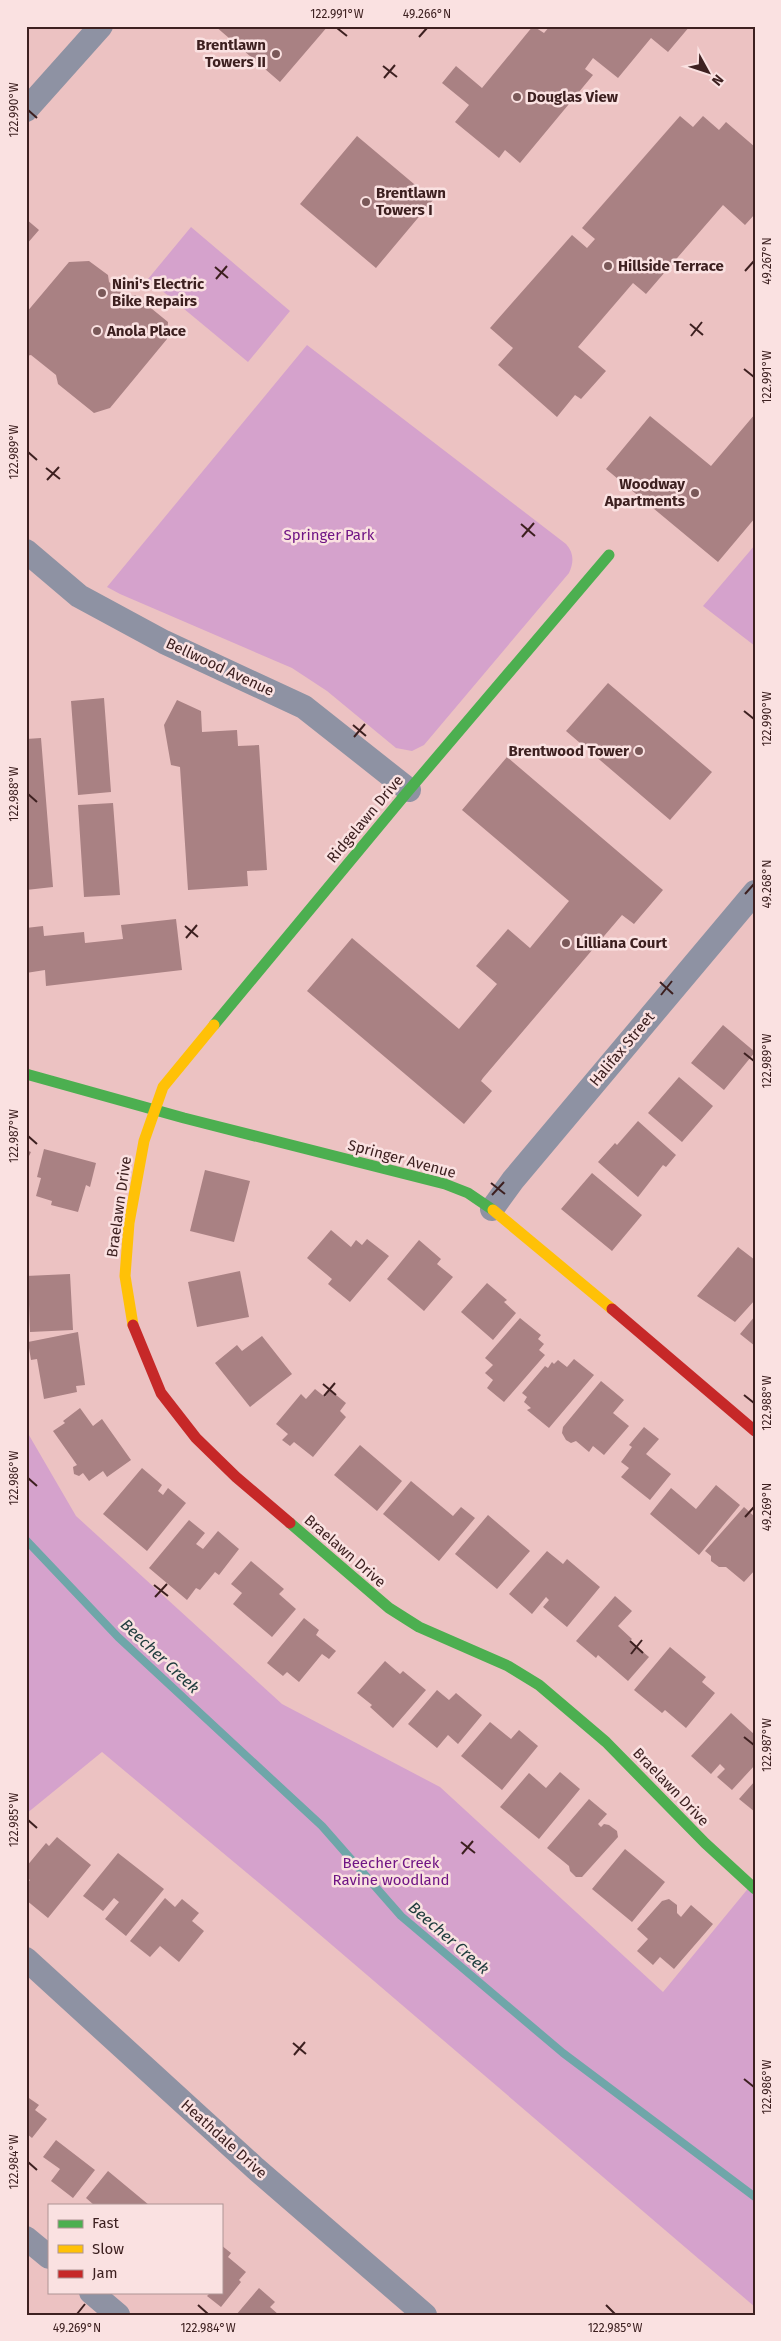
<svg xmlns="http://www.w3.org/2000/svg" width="781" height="2341" viewBox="0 0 781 2341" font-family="'Fira Sans',sans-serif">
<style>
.green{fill:#d5a2cc}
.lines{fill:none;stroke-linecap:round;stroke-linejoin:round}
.stream{stroke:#6fa6a9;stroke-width:8}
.building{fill:#a98183}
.street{stroke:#8e92a3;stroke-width:24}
.fast{stroke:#4caf50;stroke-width:11}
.slow{stroke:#ffc107;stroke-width:11}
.jam{stroke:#c62828;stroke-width:11}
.ticks{fill:none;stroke:#3d2020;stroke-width:2}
.poi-dot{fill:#7a5959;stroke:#fae1e1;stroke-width:2}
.labels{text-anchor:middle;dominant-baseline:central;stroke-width:5;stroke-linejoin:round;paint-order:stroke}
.poi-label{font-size:15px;font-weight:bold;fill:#3d2020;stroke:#fae1e1;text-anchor:start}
.park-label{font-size:15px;fill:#701585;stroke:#fae1e1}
.street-label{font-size:15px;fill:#3d2020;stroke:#fae1e1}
.water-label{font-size:16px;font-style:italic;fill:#1e3c3d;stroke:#fae1e1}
.neatline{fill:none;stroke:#3d2020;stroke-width:2}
.ticks-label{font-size:12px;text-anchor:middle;fill:#3d2020}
</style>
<rect width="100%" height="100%" fill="#ecc2c2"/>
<!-- green -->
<path class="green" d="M191,227L290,311L248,362L148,279Z
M307,345L566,544C574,553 574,562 569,573L424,745L412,751L396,748L327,691L292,668L120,594L107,587Z
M755,545V646L703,606Z
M26,1430L76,1516L282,1704L440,1787L663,1992L755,1880V2307L277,1898L102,1752L26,1814V1698L29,1691L26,1688Z"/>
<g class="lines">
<!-- stream -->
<path class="stream" d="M26,1540L118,1637L322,1826L401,1916L563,2053L755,2197"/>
</g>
<!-- building -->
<path class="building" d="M215,26H328L280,82Z
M533,26L544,33L550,26H690L668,52L651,38L618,78L593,58L585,69L593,75L520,163L505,150L499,158L455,122L469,105L442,83L456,66L482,88Z
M680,116L693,127L703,116L719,130L726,122L755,147V214L745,225L723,205L646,294L633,283L578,347L606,371L581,399L575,395L557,417L498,365L513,348L490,328L572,235L587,248L595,239L582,228Z
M357,136L433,200L376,268L300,204Z
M26,219L39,230L26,245Z
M89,261L108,275L109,282L127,297L135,295L168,322L167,339L110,408L94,413L58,384L56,375L31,355L26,356V313L69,262Z
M755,414V518L718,562L606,469L650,416L711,466Z
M608,683L712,772L670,820L566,731Z
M104,698L111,792L78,795L71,701Z
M177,700L201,711L202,732L237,730L238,746L259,745L267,870L247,871L248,886L188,890L180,767L171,765L164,725Z
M41,738L53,887L26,890V739Z
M507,757L663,890L634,924L622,915L483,1078L481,1081L492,1091L464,1124L307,991L352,938L459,1029L497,984L476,966L508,929L530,948L569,901L462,810Z
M113,803L120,895L84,897L78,805Z
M176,919L182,970L46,986L45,970L26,973V928L43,926L44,936L84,932L85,943L123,939L121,925Z
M723,1025L755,1052L724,1090L691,1063Z
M679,1077L713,1106L682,1142L648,1113Z
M638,1121L676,1155L666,1167L663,1165L638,1197L598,1162L615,1143L617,1145Z
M44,1149L96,1163L90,1187L86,1185L78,1212L51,1205L52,1201L36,1196L41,1178L37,1177Z
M26,1150L31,1152L26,1162Z
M205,1170L250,1181L234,1242L190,1231Z
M592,1173L642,1215L612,1251L561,1209Z
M331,1230L351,1247L356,1240L362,1245L367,1239L389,1256L350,1302L328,1284L332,1279L307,1258Z
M419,1240L441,1259L437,1264L453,1277L424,1311L387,1279Z
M738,1247L755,1260V1300L735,1322L697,1296Z
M240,1271L249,1317L197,1327L188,1282Z
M70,1274L73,1330L30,1332L29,1304L26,1305V1276Z
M487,1283L507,1300L504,1302L516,1313L493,1340L461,1312Z
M755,1316V1346L740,1334Z
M520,1318L541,1335L538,1339L544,1344L539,1350L545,1355L504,1402L487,1388L493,1380L485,1373L493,1365L485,1358Z
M78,1332L85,1385L76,1386L77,1392L44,1399L37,1359L31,1360L28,1342Z
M262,1336L292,1374L250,1407L215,1363L237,1345L242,1351Z
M574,1359L594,1375L549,1428L527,1410L531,1408L524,1402L527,1397L522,1393L545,1366L548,1368L552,1362L554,1364L558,1360L567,1367Z
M601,1381L624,1400L613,1413L629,1426L604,1455L593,1446L589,1452L576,1441L571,1443L566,1440L562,1433L563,1427Z
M315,1389L325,1397L330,1390L346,1403L340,1411L346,1417L313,1457L294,1442L290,1446L282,1440L288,1434L276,1424L301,1394L306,1399Z
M80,1408L93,1426L102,1419L131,1460L107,1477L103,1471L89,1481L83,1473L79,1476L74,1474L73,1467L77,1465L53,1431L65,1423L63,1421Z
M644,1427L659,1439L646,1454L671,1474L650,1500L621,1477L629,1468L621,1462L632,1447L629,1445Z
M360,1445L402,1481L377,1511L334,1475Z
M142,1468L162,1485L158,1491L163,1495L168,1488L186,1503L147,1551L103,1514Z
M411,1481L453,1516L461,1507L475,1518L439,1561L383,1514Z
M716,1485L740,1505L699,1555L650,1514L671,1488L696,1509Z
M744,1507L755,1517V1570L744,1582L726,1567H719L711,1561V1556L705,1551Z
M488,1515L530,1551L497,1589L455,1554Z
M189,1520L205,1533L196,1544L203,1549L218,1531L239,1549L219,1575L215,1572L200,1590L196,1588L187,1600L149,1568Z
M547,1551L563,1564L567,1559L600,1587L567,1627L543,1607L549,1600L546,1597L532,1614L509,1594Z
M251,1561L284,1589L279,1594L296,1609L272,1637L233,1604L242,1593L231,1584Z
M615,1596L632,1611L618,1626L632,1639L630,1641L649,1657L628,1681L598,1655L596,1658L576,1641Z
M304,1618L319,1630L316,1635L336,1651L329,1659L322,1654L299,1682L287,1672L283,1676L267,1663Z
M670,1647L706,1677L702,1682L715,1693L686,1728L665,1710L662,1713L634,1690Z
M385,1661L400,1674L403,1671L426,1690L393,1728L370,1707L372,1705L357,1693Z
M437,1690L449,1700L456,1693L482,1715L458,1744L448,1735L437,1748L408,1724Z
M731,1713L755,1735V1765L732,1790L717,1777L725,1769L720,1764L711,1774L691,1756Z
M490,1722L511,1739L519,1730L538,1746L502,1790L461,1756Z
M560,1772L580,1789L539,1839L500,1807L529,1773L546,1788Z
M755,1781V1812L739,1799Z
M589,1799L607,1814L598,1824L601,1827L604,1824L609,1825L617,1831L618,1837L582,1877H576L570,1871L569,1866L547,1848Z
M57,1837L91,1865L48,1918L26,1900V1885L30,1880L26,1877V1867L46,1843L49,1846Z
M625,1849L665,1882L632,1922L592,1889Z
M118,1853L164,1889L126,1936L105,1919L119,1902L114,1898L103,1911L83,1896Z
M165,1898L175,1907L182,1899L199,1913L192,1921L204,1931L179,1962L160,1946L150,1957L130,1941Z
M669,1899L677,1905V1913L681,1917L691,1905L713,1924L674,1969L660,1957L653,1965L637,1951L648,1939L637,1929L662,1901Z
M26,2096L39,2105L35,2110L47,2119L32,2138L27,2134L26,2135Z
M56,2140L95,2170L73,2198L51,2181L60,2169L43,2157Z
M108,2171L149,2205H94L86,2198Z
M221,2245L231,2253L228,2257L246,2272L239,2280L241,2282L221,2307L207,2296L209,2294L207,2292H221Z
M259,2288L275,2302L270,2307L279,2315H236Z"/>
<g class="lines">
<!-- street -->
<path class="street" d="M26,110L101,26
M26,551L79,596L164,642L304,707L409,790
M492,1209L513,1180L755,892
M26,1959L255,2168L425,2315
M26,2238L49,2257
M91,2292L118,2315"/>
<!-- fast -->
<path class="fast" d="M214,1025L409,790L609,555
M26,1074L184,1118L445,1184L468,1193L493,1210
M290,1523L389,1608L419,1627L508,1666L539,1685L606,1742L705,1843L755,1889"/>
<!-- slow -->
<path class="slow" d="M493,1210L612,1309
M133,1325L125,1276L129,1223L144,1141L163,1087L214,1025"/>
<!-- jam -->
<path class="jam" d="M612,1309L755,1431
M133,1325L161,1393L196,1438L236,1477L290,1523"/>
</g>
<!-- ticks -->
<path class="ticks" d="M337,28L347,36M419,37L427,28M383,66L397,77M384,78L395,65M28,110L37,118M215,267L228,278M745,271L754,261M216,279L227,266M690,324L703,335M691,336L702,322M744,369L754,377M28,452L37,460M46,468L60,479M47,480L59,467M521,524L535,536M522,537L534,523M744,711L754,719M353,725L366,736M354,737L365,724M28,794L37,802M745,894L754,884M185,926L198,937M186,938L197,925M660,982L673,994M661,995L672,981M744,1053L754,1061M28,1136L37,1144M491,1183L505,1194M492,1195L504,1182M323,1384L336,1395M744,1395L754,1403M324,1396L335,1383M28,1478L37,1486M745,1517L754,1507M154,1585L168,1596M155,1597L167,1584M630,1641L643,1653M631,1654L642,1640M744,1737L754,1745M28,1820L37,1828M461,1842L475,1853M462,1854L473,1841M293,2043L306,2054M294,2055L305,2042M744,2079L754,2087M28,2162L37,2170M198,2305L208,2314M606,2305L615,2314M77,2314L85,2304"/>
<!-- markers -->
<g class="poi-dot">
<circle cx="276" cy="54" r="5"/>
<circle cx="517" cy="97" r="5"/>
<circle cx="366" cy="202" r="5"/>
<circle cx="608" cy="266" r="5"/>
<circle cx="102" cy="293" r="5"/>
<circle cx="97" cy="331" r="5"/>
<circle cx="695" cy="493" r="5"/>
<circle cx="639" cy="751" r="5"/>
<circle cx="566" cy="943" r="5"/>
</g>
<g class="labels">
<!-- poi labels -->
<g class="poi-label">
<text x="266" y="45" text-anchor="end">Brentlawn<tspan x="266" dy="17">Towers II</tspan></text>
<text x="527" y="97">Douglas View</text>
<text x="376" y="193">Brentlawn<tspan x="376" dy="17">Towers I</tspan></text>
<text x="618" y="266">Hillside Terrace</text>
<text x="112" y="284">Nini's Electric<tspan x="112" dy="17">Bike Repairs</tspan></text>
<text x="107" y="331">Anola Place</text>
<text x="685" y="484" text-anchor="end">Woodway<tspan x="685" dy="17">Apartments</tspan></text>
<text x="629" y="751" text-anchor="end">Brentwood Tower</text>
<text x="576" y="943">Lilliana Court</text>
</g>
<!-- park labels -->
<g class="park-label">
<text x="329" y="535">Springer Park</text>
<text x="391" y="1863">Beecher Creek<tspan x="391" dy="17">Ravine woodland</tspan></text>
</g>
<!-- street labels -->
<g class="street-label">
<text transform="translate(220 667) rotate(25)">Bellwood Avenue</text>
<text transform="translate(365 819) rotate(-50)">Ridgelawn Drive</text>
<text transform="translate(622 1049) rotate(-50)">Halifax Street</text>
<text transform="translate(402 1159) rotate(15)">Springer Avenue</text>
<text transform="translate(119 1207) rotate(-82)">Braelawn Drive</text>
<text transform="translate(345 1551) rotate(41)">Braelawn Drive</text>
<text transform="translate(671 1787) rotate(46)">Braelawn Drive</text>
<text transform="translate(224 2139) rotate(42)">Heathdale Drive</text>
</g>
<!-- water labels -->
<g class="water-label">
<text transform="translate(160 1656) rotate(43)">Beecher Creek</text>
<text transform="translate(449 1938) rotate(41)">Beecher Creek</text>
</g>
</g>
<!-- border -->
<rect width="781" height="2341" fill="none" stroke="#fae1e1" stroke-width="55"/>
<!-- legend -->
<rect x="48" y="2204" width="175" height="90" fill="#fae1e1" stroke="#ae9494"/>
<rect x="58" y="2220" width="25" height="8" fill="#4caf50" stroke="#ae9494"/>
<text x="92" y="2228" font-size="15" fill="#3d2020">Fast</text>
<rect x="58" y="2245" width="25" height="8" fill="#ffc107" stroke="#ae9494"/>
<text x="92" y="2254" font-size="15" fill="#3d2020">Slow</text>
<rect x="58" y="2270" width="25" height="8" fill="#c62828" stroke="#ae9494"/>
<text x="92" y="2278" font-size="15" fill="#3d2020">Jam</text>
<!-- north arrow -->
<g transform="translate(708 72) rotate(130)" stroke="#fae1e1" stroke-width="4" paint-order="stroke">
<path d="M0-4L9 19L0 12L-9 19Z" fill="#3d2020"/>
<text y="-8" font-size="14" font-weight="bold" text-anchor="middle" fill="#3d2020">N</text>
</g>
<rect x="28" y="28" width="726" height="2286" class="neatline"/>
<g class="ticks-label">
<text x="337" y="18">122.991°W</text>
<text x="427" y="18">49.266°N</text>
<text transform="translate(14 110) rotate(-90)" y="4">122.990°W</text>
<text transform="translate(767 261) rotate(-90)" y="4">49.267°N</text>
<text transform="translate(767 377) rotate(-90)" y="4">122.991°W</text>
<text transform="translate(14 452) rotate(-90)" y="4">122.989°W</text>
<text transform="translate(767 719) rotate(-90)" y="4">122.990°W</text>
<text transform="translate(14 794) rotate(-90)" y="4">122.988°W</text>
<text transform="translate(767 884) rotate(-90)" y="4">49.268°N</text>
<text transform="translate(767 1061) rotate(-90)" y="4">122.989°W</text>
<text transform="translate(14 1136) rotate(-90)" y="4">122.987°W</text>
<text transform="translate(767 1403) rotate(-90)" y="4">122.988°W</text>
<text transform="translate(14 1478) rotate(-90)" y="4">122.986°W</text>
<text transform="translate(767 1507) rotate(-90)" y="4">49.269°N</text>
<text transform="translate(767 1745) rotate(-90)" y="4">122.987°W</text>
<text transform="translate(14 1820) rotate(-90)" y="4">122.985°W</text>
<text transform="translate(767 2087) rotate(-90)" y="4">122.986°W</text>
<text transform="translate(14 2162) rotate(-90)" y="4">122.984°W</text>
<text x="77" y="2332">49.269°N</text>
<text x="208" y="2332">122.984°W</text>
<text x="615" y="2332">122.985°W</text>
</g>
</svg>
